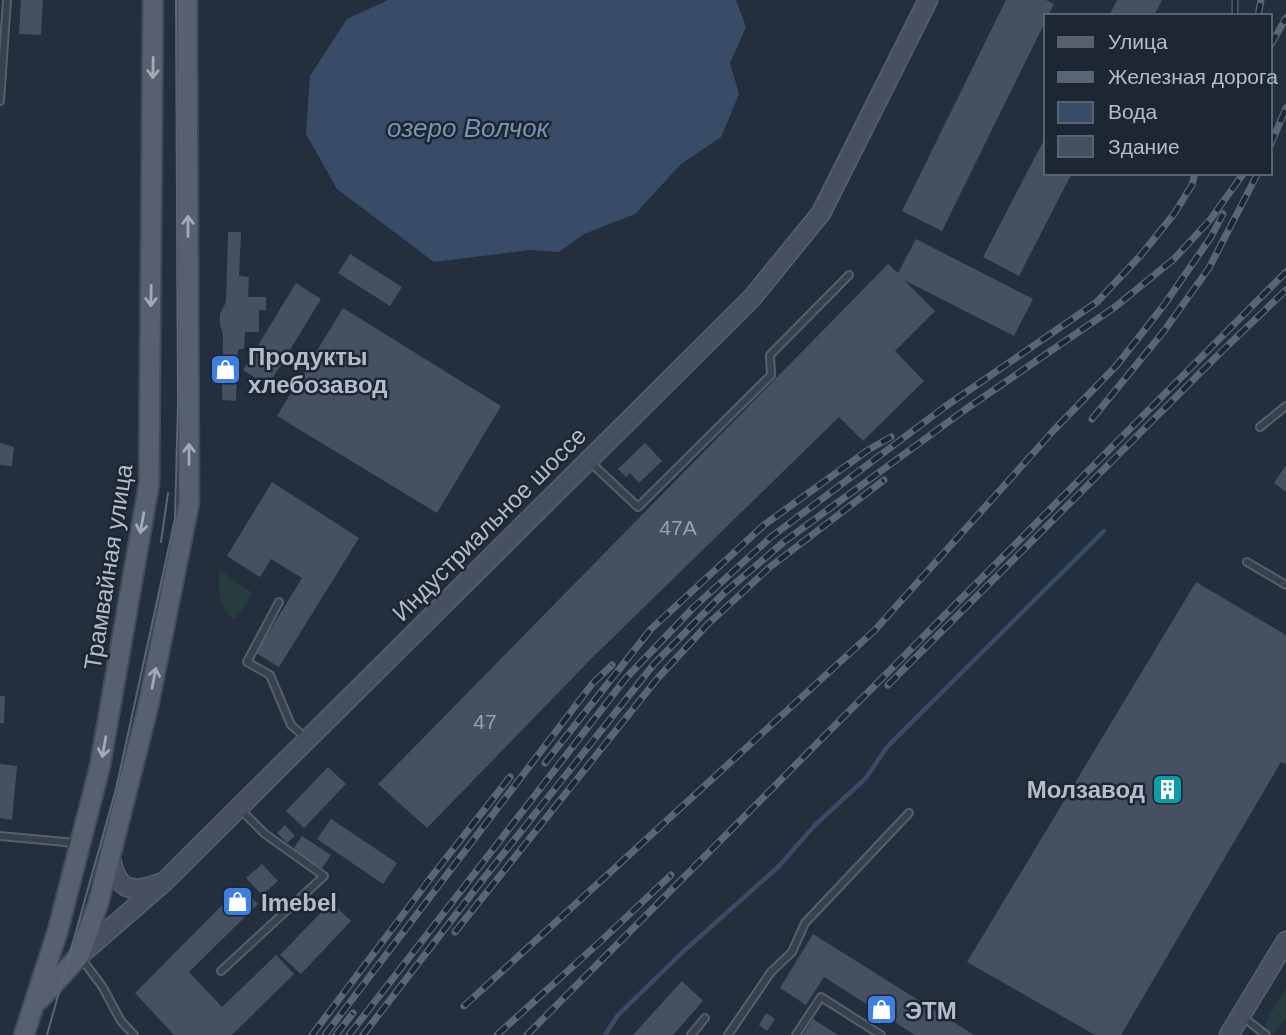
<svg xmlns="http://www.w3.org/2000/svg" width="1286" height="1035" viewBox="0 0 1286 1035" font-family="Helvetica,sans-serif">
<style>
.green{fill:#263c3f}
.water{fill:#394c67}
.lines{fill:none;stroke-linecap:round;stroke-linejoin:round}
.stream{stroke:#394c67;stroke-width:4.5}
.building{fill:#455162}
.lane-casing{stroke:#565f6c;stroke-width:10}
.secondary-casing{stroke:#565f6c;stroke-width:21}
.primary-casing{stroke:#414a57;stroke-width:23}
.lane{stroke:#38414e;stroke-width:6}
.secondary{stroke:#465061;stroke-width:18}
.primary{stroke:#56606e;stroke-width:19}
.tram{stroke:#5a6575;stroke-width:2}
.rail-casing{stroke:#5a6575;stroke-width:7}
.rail{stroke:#1d2633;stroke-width:4.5;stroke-dasharray:13;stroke-linecap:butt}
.oneway{stroke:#a1aab7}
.labels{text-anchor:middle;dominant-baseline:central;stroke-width:5;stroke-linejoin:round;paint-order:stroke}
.number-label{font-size:21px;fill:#98a1af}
.poi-label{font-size:24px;font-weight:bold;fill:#b4bcc9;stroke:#1d2633;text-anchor:start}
.street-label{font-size:24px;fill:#b4bcc9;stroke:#1d2633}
.water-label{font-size:26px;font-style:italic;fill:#7c92b1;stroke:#1d2633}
</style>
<rect width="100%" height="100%" fill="#242f3e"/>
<!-- green -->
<path class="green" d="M219,570L253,593L235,620C217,607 219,592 219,570Z
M1286,988V1017L1273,1035L1265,1027L1266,1021Z"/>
<!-- water -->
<path class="water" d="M388,0H736L746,27L730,63L739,94L721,137L681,164L635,214L584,234L559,252L530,250L434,262L337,189L306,134L310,76L347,19Z"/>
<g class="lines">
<!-- stream -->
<path class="stream" d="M605,1035L618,1015L685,950L778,867L815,825L866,778L887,747L1104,531"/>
</g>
<!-- building -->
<path class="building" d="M21,0H43L41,35L19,34Z
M1006,0H1046L1054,4L942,231L902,211Z
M1117,0H1162L1154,16H1109Z
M1046,136V173H1072L1019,276L983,257Z
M228,232H241L239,276L249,277L248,297H266V310H259V332H245L244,349H238L236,401L222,400L223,334L220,324V314L226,302Z
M916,239L1033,299L1014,336L904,280L935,311L895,351L924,381L863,441L839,417L592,658L427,828L378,784L888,264L898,273Z
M350,254L402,287L390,306L338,273Z
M296,283L321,299L268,386L243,370Z
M343,308L501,406L437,513L277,416Z
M0,443L14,447L12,466L0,465Z
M645,443L662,461L639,483L630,473L626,477L618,469Z
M1286,465V492L1274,483Z
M272,482L359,538L279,667L256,653L302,578L271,559L260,577L227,556Z
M1196,582L1286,635V764L1281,762L1121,1035H1095L967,962Z
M0,696H5L4,723H0Z
M0,764L17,766L12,820L0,818Z
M328,767L346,784L304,828L286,811Z
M331,819L397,863L383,884L317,839Z
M285,825L295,836L287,843L277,833Z
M302,836L331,855L321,870L292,851Z
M262,864L278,881L262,895L246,878Z
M241,886L258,904L189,972L222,1007L276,955L294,974L232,1035H174L135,993Z
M331,902L351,921L301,974L280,955Z
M813,934L974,1035H915L824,977L806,1005L780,988Z
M682,981L703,1001L673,1035H633Z
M766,1013L775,1019L767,1031L759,1025Z
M813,1019L838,1035H803Z"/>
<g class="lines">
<defs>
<path id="lane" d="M0,101L7,0
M1260,427L1286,406
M590,462L638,507L771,375L770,355L849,275
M1247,562L1286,585
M279,602L247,662L270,675L291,725L306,738
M0,836L76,843
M81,958L102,986L121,1021L134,1035
M221,971L324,876L265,834L240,809
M1243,1017L1266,1035
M691,1035L705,1018
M728,1035L771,972L792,952L805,923L909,813
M796,1035L821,997L881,1035"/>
<path id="secondary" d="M110,856C117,889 129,895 160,883
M79,956L164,882L752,298L821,213L928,0
M1229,1035L1286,941"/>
<path id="primary" d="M40,999L79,956L98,904L148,707L189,503L187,0
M24,1035L58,930L100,766L149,484L153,0"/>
</defs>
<!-- lane casing -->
<use href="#lane" class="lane-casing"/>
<!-- secondary casing -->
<use href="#secondary" class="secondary-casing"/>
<!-- primary casing -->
<use href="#primary" class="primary-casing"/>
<!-- lane -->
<use href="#lane" class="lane"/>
<!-- secondary -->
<use href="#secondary" class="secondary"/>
<!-- primary -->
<use href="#primary" class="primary"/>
<!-- tram -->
<path class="tram" d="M161,542L168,493
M47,1035L116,789L175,519L178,402L176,0"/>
<defs>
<path id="rail" d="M1235,0V16
M1258,16L1261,0
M1270,46L1286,18
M1270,146L1286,108
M1092,419L1164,331L1209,268L1258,173
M888,685L1222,351L1286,290
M545,763L651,629L764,525L868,450L891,437
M455,932L657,679L707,625L770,567L884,480
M464,1006L875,630L1053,431L1117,365L1164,305L1211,237L1223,214
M312,1035L432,876L510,777
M325,1035L592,684L612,665
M336,1035L353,1013
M349,1035L626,678L694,607L771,537L946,406L1097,302L1141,255L1174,214L1192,185L1195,173
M363,1035L484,878L654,664L724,593L785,541L966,409L1115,307L1174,259L1210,220L1243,174
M497,1035L602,940L671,875
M527,1035L1286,272"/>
</defs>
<!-- rail casing -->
<use href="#rail" class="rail-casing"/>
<!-- rail -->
<use href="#rail" class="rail"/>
</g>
<!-- one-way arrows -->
<defs><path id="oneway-shaft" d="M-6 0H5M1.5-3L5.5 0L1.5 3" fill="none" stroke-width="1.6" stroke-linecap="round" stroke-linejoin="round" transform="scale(1.75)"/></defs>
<g class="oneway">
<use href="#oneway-shaft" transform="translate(153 68) rotate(91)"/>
<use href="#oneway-shaft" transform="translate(188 226) rotate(-90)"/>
<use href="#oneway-shaft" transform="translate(151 296) rotate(91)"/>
<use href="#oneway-shaft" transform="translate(189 454) rotate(-90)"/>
<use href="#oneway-shaft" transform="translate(142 523) rotate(100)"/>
<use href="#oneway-shaft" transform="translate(154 678) rotate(-79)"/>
<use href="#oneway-shaft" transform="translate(104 747) rotate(100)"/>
</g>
<!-- icons -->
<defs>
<symbol id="shop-square" viewBox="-11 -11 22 22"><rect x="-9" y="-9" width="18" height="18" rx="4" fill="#3f7fe0" stroke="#1d2633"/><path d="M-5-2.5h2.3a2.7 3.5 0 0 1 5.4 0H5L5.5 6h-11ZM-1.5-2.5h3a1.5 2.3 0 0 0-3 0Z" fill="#fff"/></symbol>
<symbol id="building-square" viewBox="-11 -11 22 22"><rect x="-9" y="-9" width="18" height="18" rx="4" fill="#0f9aa8" stroke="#1d2633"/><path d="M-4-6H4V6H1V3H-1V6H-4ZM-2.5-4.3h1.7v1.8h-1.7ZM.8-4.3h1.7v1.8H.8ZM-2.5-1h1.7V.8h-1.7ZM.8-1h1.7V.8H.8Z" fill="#fff"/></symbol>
</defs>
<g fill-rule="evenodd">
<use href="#shop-square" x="208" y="352" width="35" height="35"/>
<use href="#building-square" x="1150" y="772" width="35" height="35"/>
<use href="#shop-square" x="220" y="884" width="35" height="35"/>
<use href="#shop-square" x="864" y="992" width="35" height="35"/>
</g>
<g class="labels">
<!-- number labels -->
<g class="number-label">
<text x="678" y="527">47А</text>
<text x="485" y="721">47</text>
</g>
<!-- poi labels -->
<g class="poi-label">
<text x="248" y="356">Продукты<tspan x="248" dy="28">хлебозавод</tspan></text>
<text x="1145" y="789" text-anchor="end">Молзавод</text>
<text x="261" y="902">Imebel</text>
<text x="905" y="1010">ЭТМ</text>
</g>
<!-- street labels -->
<g class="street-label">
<text transform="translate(489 524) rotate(-45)">Индустриальное шоссе</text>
<text transform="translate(108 567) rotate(-81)">Трамвайная улица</text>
</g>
<!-- water labels -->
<g class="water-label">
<text x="468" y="128">озеро Волчок</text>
</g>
</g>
<!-- legend -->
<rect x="1044" y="14" width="228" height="161" fill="#1d2633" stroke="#59626f" stroke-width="2"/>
<rect x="1058" y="37" width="35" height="10" fill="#56606e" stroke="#59626f" stroke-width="2"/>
<text x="1108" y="49" font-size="21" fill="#b4bcc9">Улица</text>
<rect x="1058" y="72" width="35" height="10" fill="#5a6575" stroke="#59626f" stroke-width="2"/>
<text x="1108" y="84" font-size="21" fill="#b4bcc9">Железная дорога</text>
<rect x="1058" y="102" width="35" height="21" fill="#394c67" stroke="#59626f" stroke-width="2"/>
<text x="1108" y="119" font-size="21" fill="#b4bcc9">Вода</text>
<rect x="1058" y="136" width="35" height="21" fill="#455162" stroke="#59626f" stroke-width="2"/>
<text x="1108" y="154" font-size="21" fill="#b4bcc9">Здание</text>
</svg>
